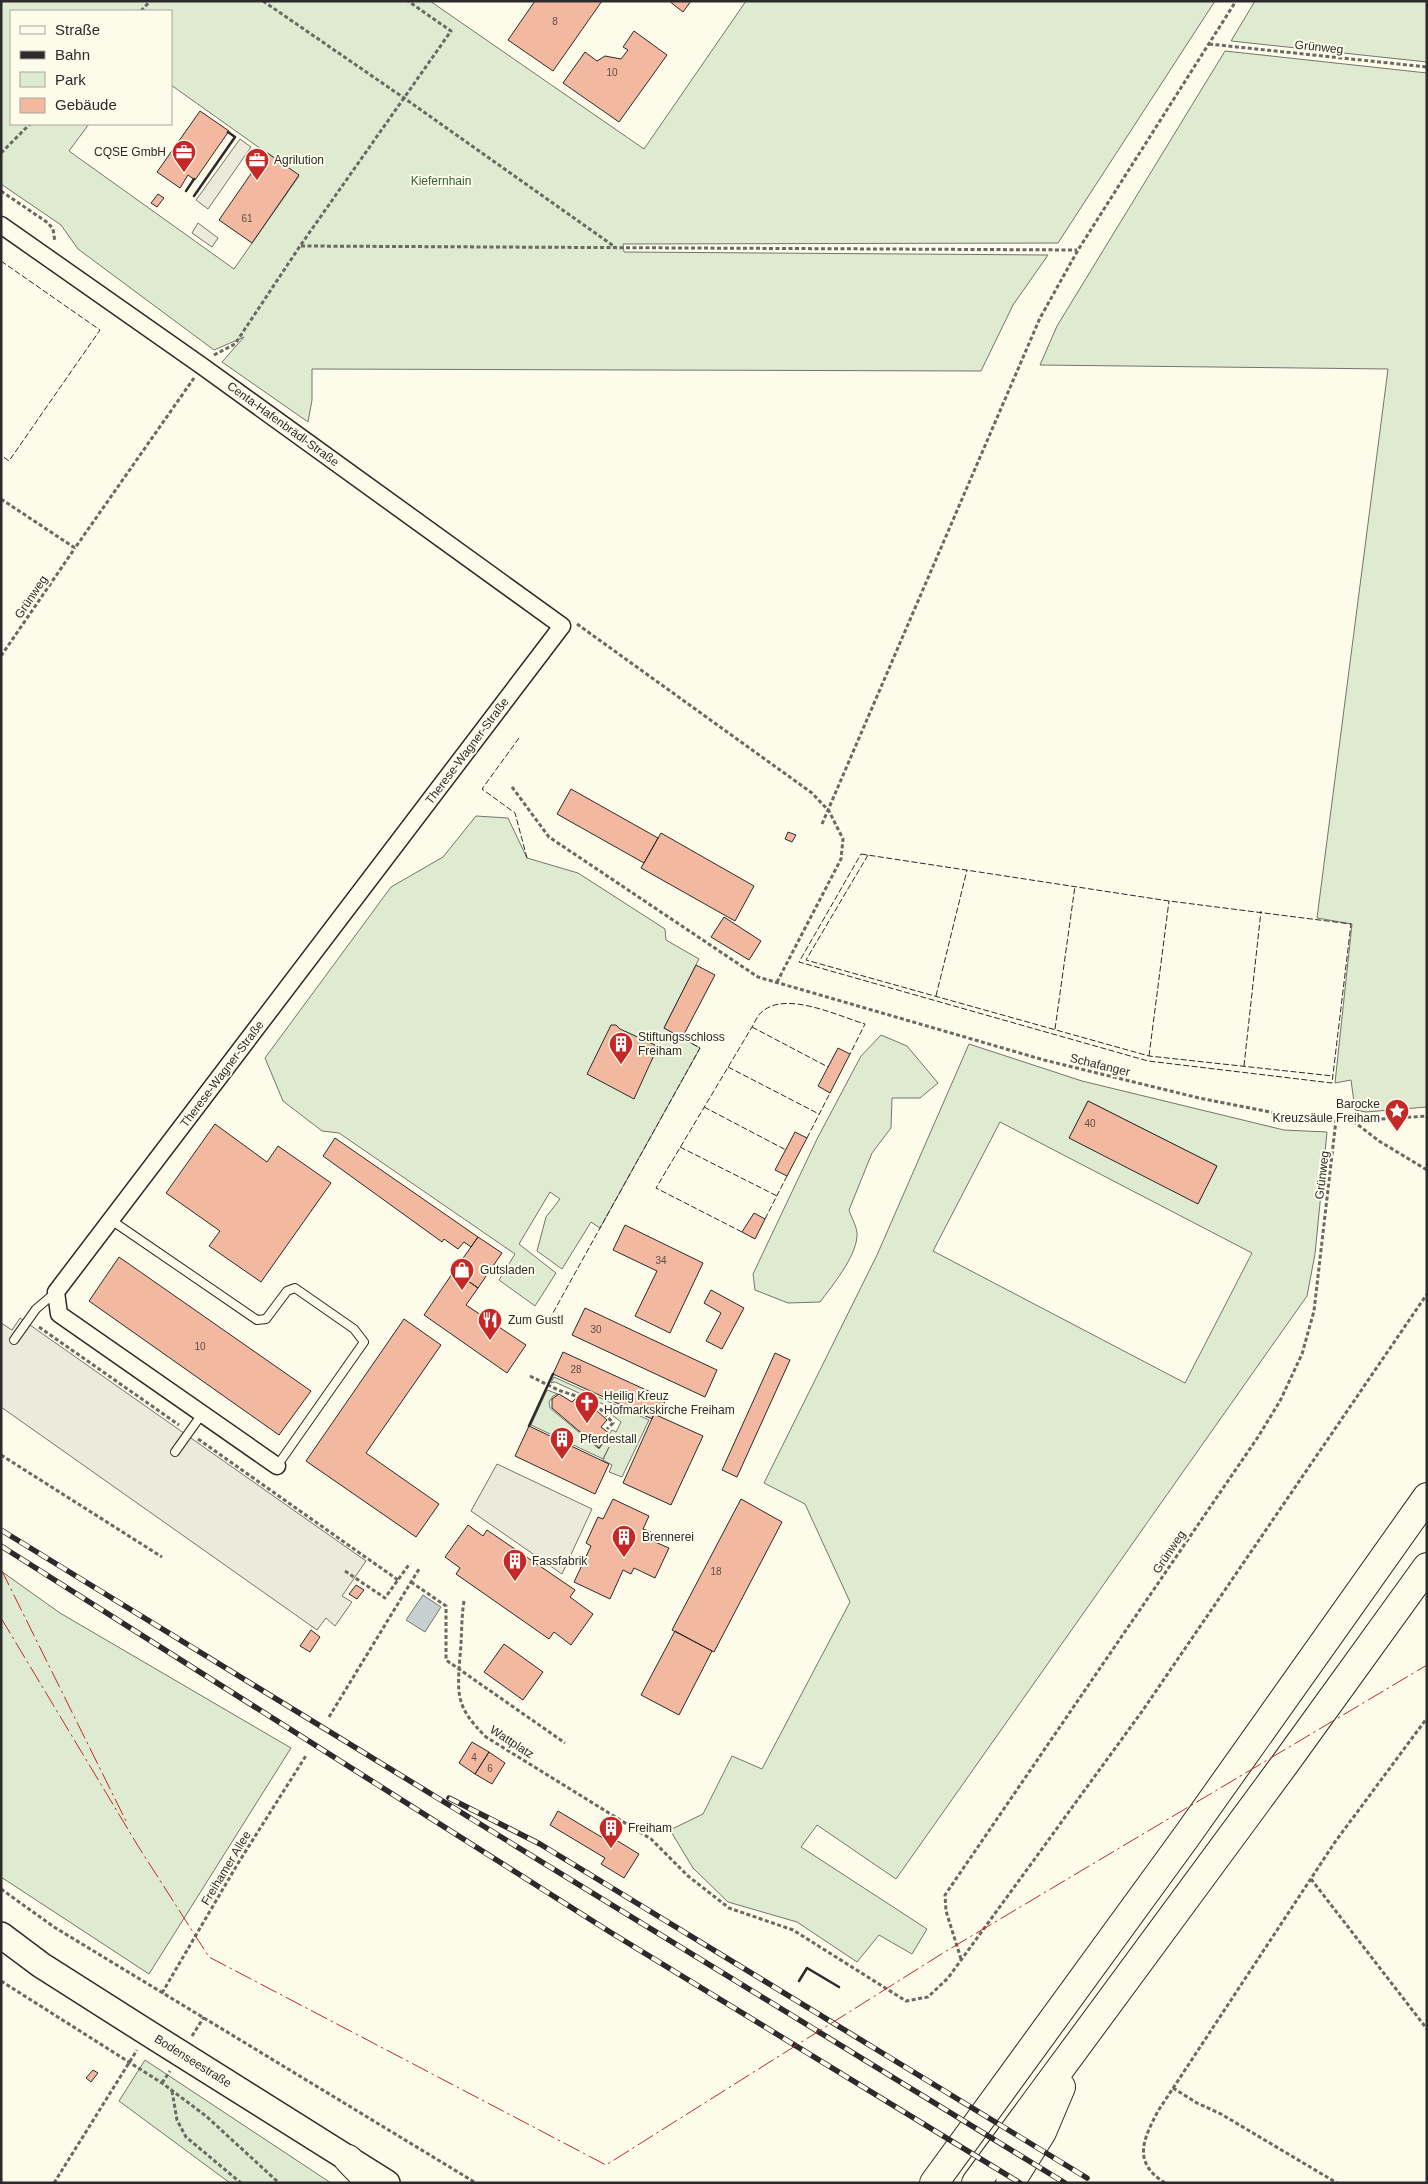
<svg xmlns="http://www.w3.org/2000/svg" width="1428" height="2184" viewBox="0 0 1428 2184" font-family="Arial,sans-serif">
<style>
.green{fill:#deebd1;stroke:#74746e;fill-rule:evenodd}
.parking{fill:#eceadb;stroke:#74746e}
.water{fill:#c7d0d0;stroke:#74746e}
.building{fill:#f2b8a0;stroke:#2b2b2b}
.lines{fill:none;stroke-linecap:round;stroke-linejoin:round}
.lane-casing{stroke:#2b2b2b;stroke-width:10}
.street-casing{stroke:#2b2b2b;stroke-width:19}
.primary-casing{stroke:#2b2b2b;stroke-width:28}
.highway-casing{stroke:#2b2b2b;stroke-width:30}
.path{stroke:#6a6964;stroke-width:3;stroke-dasharray:4 2.5;stroke-linecap:butt}
.lane{stroke:#fdfbea;stroke-width:8}
.street{stroke:#fdfbea;stroke-width:16}
.primary{stroke:#fdfbea;stroke-width:25}
.highway{stroke:#fdfbea;stroke-width:28}
.rail-casing{stroke:#2b2b2b;stroke-width:5.5}
.rail{stroke:#fdfbea;stroke-width:4;stroke-dasharray:11;stroke-linecap:butt}
.fence{stroke:#2b2b2b;stroke-width:1;stroke-dasharray:6 2.5;stroke-linecap:butt}
.wall{stroke:#2b2b2b;stroke-width:2.5}
.power{stroke:#c62828;stroke-width:1;stroke-dasharray:18 4 2.5 4;stroke-linecap:butt}
.labels{text-anchor:middle;dominant-baseline:central;stroke-width:4;stroke-linejoin:round;paint-order:stroke}
.number-label{font-size:10px;fill:#5d4e48}
.street-label{font-size:12px;fill:#2b2b2b;stroke:#fdfbea}
.poi-label{font-size:12px;fill:#2b2b2b;stroke:#fdfbea;text-anchor:start}
.park-label{font-size:12px;fill:#34623c;stroke:#fdfbea}
</style>
<rect width="100%" height="100%" fill="#fdfbea"/>
<!-- green -->
<path class="green" d="M1,1H430L644,149L746,1H1215L1058,243L623,244L624,252L1048,255L1013,305L981,371L312,369V400L308,422L222,362L244,337L214,350L78,249L61,225L1,184ZM11,11H171V85L299,176L234,269L69,151L89,124H11Z
M1255,1H1427V62L1231,41Z
M1225,51L1427,73V1107L1366,1112L1355,1110L1351,1080L1335,1083L1352,924L1317,918L1388,369L1040,365L1057,326Z
M476,816L508,818L527,858L578,873L665,929L666,940L699,959L664,1028L700,1048L600,1228L591,1222L562,1269L537,1251L546,1217L560,1199L550,1192L519,1244L556,1273L535,1306L499,1280L515,1254L339,1133L322,1131L283,1101L265,1058L391,887L443,857Z
M881,1035L907,1046L938,1083L920,1098H892L891,1128L872,1153L849,1210C851,1217 858,1228 857,1236C856,1257 832,1286 820,1302L788,1303L755,1290L753,1274L817,1139L861,1056Z
M969,1044L1082,1081L1284,1130L1327,1132L1315,1254L1307,1296L896,1879L817,1825L801,1847L927,1929L912,1954L879,1935L857,1962L797,1922L728,1902L693,1868L670,1830L703,1814L732,1756L762,1769L850,1602L805,1504L764,1483L877,1255ZM1088,1101L1217,1166L1198,1203L1070,1137ZM1000,1122L1252,1253L1185,1383L933,1251Z
M554,1377L649,1420L622,1477L609,1472L612,1465L603,1460L609,1447L603,1459L531,1425L547,1390L558,1394L553,1396L549,1402L550,1408L599,1449L612,1430L616,1432L621,1422L607,1411L605,1405L555,1382L551,1383Z
M1,1571L60,1613L291,1748L149,1974L1,1877Z
M145,2060L331,2183H230L119,2101Z"/>
<!-- parking -->
<path class="parking" d="M240,139L251,147L208,209L196,200Z
M198,223L218,238L212,247L192,233Z
M20,1318L366,1561L342,1596L352,1602L335,1626L326,1618L317,1630L1,1407V1323L12,1330Z
M497,1464L592,1509L562,1574L471,1511Z"/>
<!-- water -->
<path class="water" d="M423,1595L441,1607L425,1632L406,1620Z"/>
<!-- building -->
<path class="building" d="M535,1H602L553,71L508,40Z
M669,1H691L683,12Z
M634,31L667,55L619,122L563,83L585,52L597,61L605,56L621,59L628,50L623,47Z
M200,111L229,131L195,180L188,175L180,188L157,172Z
M266,152L299,175L252,243L219,220Z
M158,194L164,198L157,207L151,203Z
M571,789L658,838L644,863L557,814Z
M788,832L796,835L792,842L785,839Z
M661,833L754,886L735,921L641,868Z
M724,917L761,941L749,960L711,937Z
M696,965L715,975L682,1038L664,1028Z
M611,1025H616L620,1029L655,1045L651,1053L654,1055L634,1099L587,1074Z
M838,1048L850,1054L830,1093L818,1086Z
M1088,1101L1217,1166L1198,1204L1069,1138Z
M215,1124L267,1162L278,1146L331,1183L261,1282L209,1246L220,1231L166,1193Z
M795,1132L807,1138L787,1176L775,1170Z
M335,1138L478,1237L471,1247L464,1242L458,1249L444,1239L442,1242L323,1156Z
M754,1213L765,1219L755,1239L742,1232Z
M625,1225L703,1263L670,1333L635,1316L657,1271L613,1250Z
M478,1237L502,1253L478,1288L454,1271Z
M119,1257L311,1391L279,1435L89,1301Z
M454,1271L478,1288L466,1305L526,1345L507,1373L424,1315Z
M711,1290L744,1308L722,1349L706,1341L721,1313L704,1303Z
M585,1308L717,1370L705,1397L572,1335Z
M404,1319L441,1345L366,1453L439,1504L416,1537L306,1461Z
M563,1352L666,1399L658,1416L654,1414L652,1419L553,1374Z
M775,1353L790,1360L737,1477L722,1470Z
M559,1394L572,1402L577,1397L583,1402L588,1400L596,1406L595,1409L607,1420L601,1427L610,1434L599,1448L552,1408V1399Z
M654,1414L703,1436L671,1505L623,1483Z
M529,1426L609,1464L595,1494L515,1456Z
M613,1499L649,1516L643,1529L651,1532L648,1539L669,1548L655,1578L634,1568L631,1574L623,1570L610,1599L574,1582L591,1546L586,1543L598,1517L603,1519Z
M741,1499L782,1522L714,1652L672,1630Z
M468,1525L483,1536L487,1530L575,1590L570,1597L593,1614L571,1645L554,1632L549,1639L456,1574L460,1568L445,1557Z
M356,1585L364,1590L357,1599L349,1594Z
M311,1630L320,1637L310,1652L300,1646Z
M675,1631L712,1651L679,1715L641,1695Z
M504,1644L543,1672L523,1700L484,1672Z
M472,1742L489,1752L475,1774L459,1763Z
M489,1752L505,1763L492,1784L475,1774Z
M558,1811L613,1844L616,1840L639,1854L624,1878L601,1864L605,1858L550,1825Z
M93,2070L98,2073L91,2082L86,2078Z"/>
<g class="lines">
<defs>
<path id="lane" d="M111,1220L257,1320L266,1319L287,1291L295,1288L354,1329L364,1342L277,1466
M14,1340L36,1309L56,1292
M175,1452L202,1414"/>
<path id="street" d="M1,225L202,366L562,626L56,1292L59,1314L277,1466"/>
<path id="primary" d="M1,1935L41,1965L148,2033L387,2183"/>
<path id="highway" d="M348,2159L371,2183
M934,2183L1186,1837L1427,1497
M976,2183L1284,1765L1427,1567
M1010,2183L1042,2132L1061,2087"/>
</defs>
<!-- lane casing -->
<use href="#lane" class="lane-casing"/>
<!-- street casing -->
<use href="#street" class="street-casing"/>
<!-- primary casing -->
<use href="#primary" class="primary-casing"/>
<!-- highway casing -->
<use href="#highway" class="highway-casing"/>
<!-- path -->
<path class="path" d="M263,1L404,98L615,247
M141,11L150,1
M1209,44L1427,67
M1,153L30,124
M1,191L48,223L53,229L55,242
M301,246L1077,250
M214,355L235,344L300,246L451,31L408,1
M1,499L75,548L194,378
M577,624L812,793L829,811L843,839L841,859L777,982
M1,656L75,548
M512,787L549,837L758,977L1044,1060L1199,1098L1290,1116L1353,1121L1427,1116
M822,824L1040,318L1078,250L1236,1
M1353,1121L1379,1141L1427,1170
M39,1327L179,1425
M530,1376L558,1390L594,1402L613,1423L607,1429
M198,1439L398,1580
M1,1455L162,1557
M345,1571L385,1598L410,1563
M411,1582L446,1606V1660L565,1743
M464,1601C461,1620 462,1638 460,1656C457,1696 456,1707 486,1737L651,1839L688,1876L729,1908L793,1930L906,2001L928,1997L948,1978L1143,1710L1427,1294
M329,1717L419,1569
M1311,1879L1427,2029
M1,1889L54,1927L476,2183
M961,1959L946,1911L945,1895L1258,1437L1280,1401L1302,1354L1314,1311L1336,1120
M1,1981L162,2083L206,2116L279,2183
M162,1993L237,1865L307,1754
M192,2036L204,2017
M162,2083L170,2071
M1173,2088L1197,2103L1221,2114L1337,2183
M172,2091L177,2120L186,2137L241,2183
M54,2183L137,2050
M1165,2183C1132,2162 1143,2140 1158,2111L1335,1842L1427,1718"/>
<!-- lane -->
<use href="#lane" class="lane"/>
<!-- street -->
<use href="#street" class="street"/>
<!-- primary -->
<use href="#primary" class="primary"/>
<!-- highway -->
<use href="#highway" class="highway"/>
<defs>
<path id="rail" d="M1,1530L1065,2183
M1,1546L610,1932L1020,2183
M449,1798L540,1844L1087,2178"/>
</defs>
<!-- rail casing -->
<use href="#rail" class="rail-casing"/>
<!-- rail -->
<use href="#rail" class="rail"/>
<!-- fence -->
<path class="fence" d="M1,261L100,330L9,461L1,455
M519,738L482,789L515,813L527,858
M861,854L1169,901L1351,924L1332,1083L1148,1061L799,962Z
M868,855L806,960L1149,1056L1333,1076
M936,996L967,870
M752,1027L828,1067
M1055,1029L1075,886
M1149,1056L1169,901
M1244,1066L1261,911
M728,1067L819,1114
M704,1107L786,1150
M807,1138L830,1093
M680,1147L777,1196
M765,1219L787,1176
M742,1232L656,1188L752,1027C755,1022 758,1014 763,1011C787,991 838,1016 865,1024L850,1054
M549,1320L700,1048L682,1038"/>
<!-- wall -->
<path class="wall" d="M186,191L194,179
M194,196L235,137L228,132
M529,1426L553,1374
M799,1981L807,1968L839,1987"/>
<!-- power -->
<path class="power" d="M1,1569L126,1821
M1,1618L138,1846L209,1957L606,2165L943,1953L1427,1665"/>
</g>
<!-- icons -->
<defs>
<symbol id="office-pin" viewBox="-11 -11 22 30"><path d="M0 17L-7.5 6A9.5 9.5 0 1 1 7.5 6Z" fill="#c62828" stroke="#fdfbea"/><path d="M-6-3h4V-5.5h4V-3h4V5H-6ZM-1-4.5V-3h2v-1.5ZM-6 0V1H6V0Z" fill="#fff"/></symbol>
<symbol id="building-pin" viewBox="-11 -11 22 30"><path d="M0 17L-7.5 6A9.5 9.5 0 1 1 7.5 6Z" fill="#c62828" stroke="#fdfbea"/><path d="M-4-6H4V6H1V3H-1V6H-4ZM-2.5-4.3h1.7v1.8h-1.7ZM.8-4.3h1.7v1.8H.8ZM-2.5-1h1.7V.8h-1.7ZM.8-1h1.7V.8H.8Z" fill="#fff"/></symbol>
<symbol id="sight-pin" viewBox="-11 -11 22 30"><path d="M0 17L-7.5 6A9.5 9.5 0 1 1 7.5 6Z" fill="#c62828" stroke="#fdfbea"/><path d="M0-6L1.8-2.2L6-1.7L2.9 1.2L3.7 5.4L0 3.3L-3.7 5.4L-2.9 1.2L-6-1.7L-1.8-2.2Z" fill="#fff"/></symbol>
<symbol id="shop-pin" viewBox="-11 -11 22 30"><path d="M0 17L-7.5 6A9.5 9.5 0 1 1 7.5 6Z" fill="#c62828" stroke="#fdfbea"/><path d="M-5-2.5h2.3a2.7 3.5 0 0 1 5.4 0H5L5.5 6h-11ZM-1.5-2.5h3a1.5 2.3 0 0 0-3 0Z" fill="#fff"/></symbol>
<symbol id="restaurant-pin" viewBox="-11 -11 22 30"><path d="M0 17L-7.5 6A9.5 9.5 0 1 1 7.5 6Z" fill="#c62828" stroke="#fdfbea"/><path d="M-5-6h1v4h1v-4h1v4h1v-4h1v5L-1.5 .5V6h-2V.5L-5-1ZM5-6V6H3V1.5H1.5Q1.5-4 5-6Z" fill="#fff"/></symbol>
<symbol id="church-pin" viewBox="-11 -11 22 30"><path d="M0 17L-7.5 6A9.5 9.5 0 1 1 7.5 6Z" fill="#c62828" stroke="#fdfbea"/><path d="M-1.2-6h2.4v3.5h3.3v2.4h-3.3V6h-2.4V-.1h-3.3v-2.4h3.3Z" fill="#fff"/></symbol>
</defs>
<g fill-rule="evenodd">
<use href="#office-pin" x="170" y="138" width="28" height="38"/>
<use href="#office-pin" x="243" y="146" width="28" height="38"/>
<use href="#building-pin" x="607" y="1030" width="28" height="38"/>
<use href="#sight-pin" x="1383" y="1097" width="28" height="38"/>
<use href="#shop-pin" x="448" y="1256" width="28" height="38"/>
<use href="#restaurant-pin" x="476" y="1306" width="28" height="38"/>
<use href="#church-pin" x="573" y="1389" width="28" height="38"/>
<use href="#building-pin" x="548" y="1425" width="28" height="38"/>
<use href="#building-pin" x="610" y="1523" width="28" height="38"/>
<use href="#building-pin" x="501" y="1547" width="28" height="38"/>
<use href="#building-pin" x="597" y="1814" width="28" height="38"/>
</g>
<g class="labels">
<!-- number labels -->
<g class="number-label">
<text x="555" y="21">8</text>
<text x="612" y="72">10</text>
<text x="247" y="218">61</text>
<text x="1090" y="1123">40</text>
<text x="661" y="1260">34</text>
<text x="596" y="1329">30</text>
<text x="200" y="1346">10</text>
<text x="576" y="1369">28</text>
<text x="716" y="1571">18</text>
<text x="474" y="1757">4</text>
<text x="490" y="1768">6</text>
</g>
<!-- street labels -->
<g class="street-label">
<text transform="translate(1319 47) rotate(6)">Grünweg</text>
<text transform="translate(283 424) rotate(36)">Centa-Hafenbrädl-Straße</text>
<text transform="translate(31 597) rotate(-56)">Grünweg</text>
<text transform="translate(467 751) rotate(-53)">Therese-Wagner-Straße</text>
<text transform="translate(1100 1065) rotate(14)">Schafanger</text>
<text transform="translate(222 1074) rotate(-53)">Therese-Wagner-Straße</text>
<text transform="translate(1322 1175) rotate(-83)">Grünweg</text>
<text transform="translate(1169 1552) rotate(-56)">Grünweg</text>
<text transform="translate(512 1742) rotate(33)">Wattplatz</text>
<text transform="translate(226 1868) rotate(-59)">Freihamer Allee</text>
<text transform="translate(193 2061) rotate(32)">Bodenseestraße</text>
</g>
<!-- poi labels -->
<g class="poi-label">
<text x="166" y="152" text-anchor="end">CQSE GmbH</text>
<text x="274" y="160">Agrilution</text>
<text x="638" y="1037">Stiftungsschloss<tspan x="638" dy="14">Freiham</tspan></text>
<text x="1380" y="1104" text-anchor="end">Barocke<tspan x="1380" dy="14">Kreuzsäule Freiham</tspan></text>
<text x="480" y="1270">Gutsladen</text>
<text x="508" y="1320">Zum Gustl</text>
<text x="604" y="1396">Heilig Kreuz<tspan x="604" dy="14">Hofmarkskirche Freiham</tspan></text>
<text x="580" y="1439">Pferdestall</text>
<text x="642" y="1537">Brennerei</text>
<text x="532" y="1561">Fassfabrik</text>
<text x="628" y="1828">Freiham</text>
</g>
<!-- park labels -->
<g class="park-label">
<text x="441" y="181">Kiefernhain</text>
</g>
</g>
<!-- border -->
<rect width="1428" height="2184" fill="none" stroke="#2b2b2b" stroke-width="5"/>
<!-- legend -->
<rect x="10" y="10" width="162" height="115" fill="#fdfbea" stroke="#a9a89e"/>
<rect x="20" y="26" width="25" height="8" fill="#fdfbea" stroke="#a9a89e"/>
<text x="55" y="35" font-size="15" fill="#2b2b2b">Straße</text>
<rect x="20" y="51" width="25" height="8" fill="#2b2b2b" stroke="#a9a89e"/>
<text x="55" y="60" font-size="15" fill="#2b2b2b">Bahn</text>
<rect x="20" y="72" width="25" height="15" fill="#deebd1" stroke="#a9a89e"/>
<text x="55" y="85" font-size="15" fill="#2b2b2b">Park</text>
<rect x="20" y="98" width="25" height="15" fill="#f2b8a0" stroke="#a9a89e"/>
<text x="55" y="110" font-size="15" fill="#2b2b2b">Gebäude</text>
</svg>
